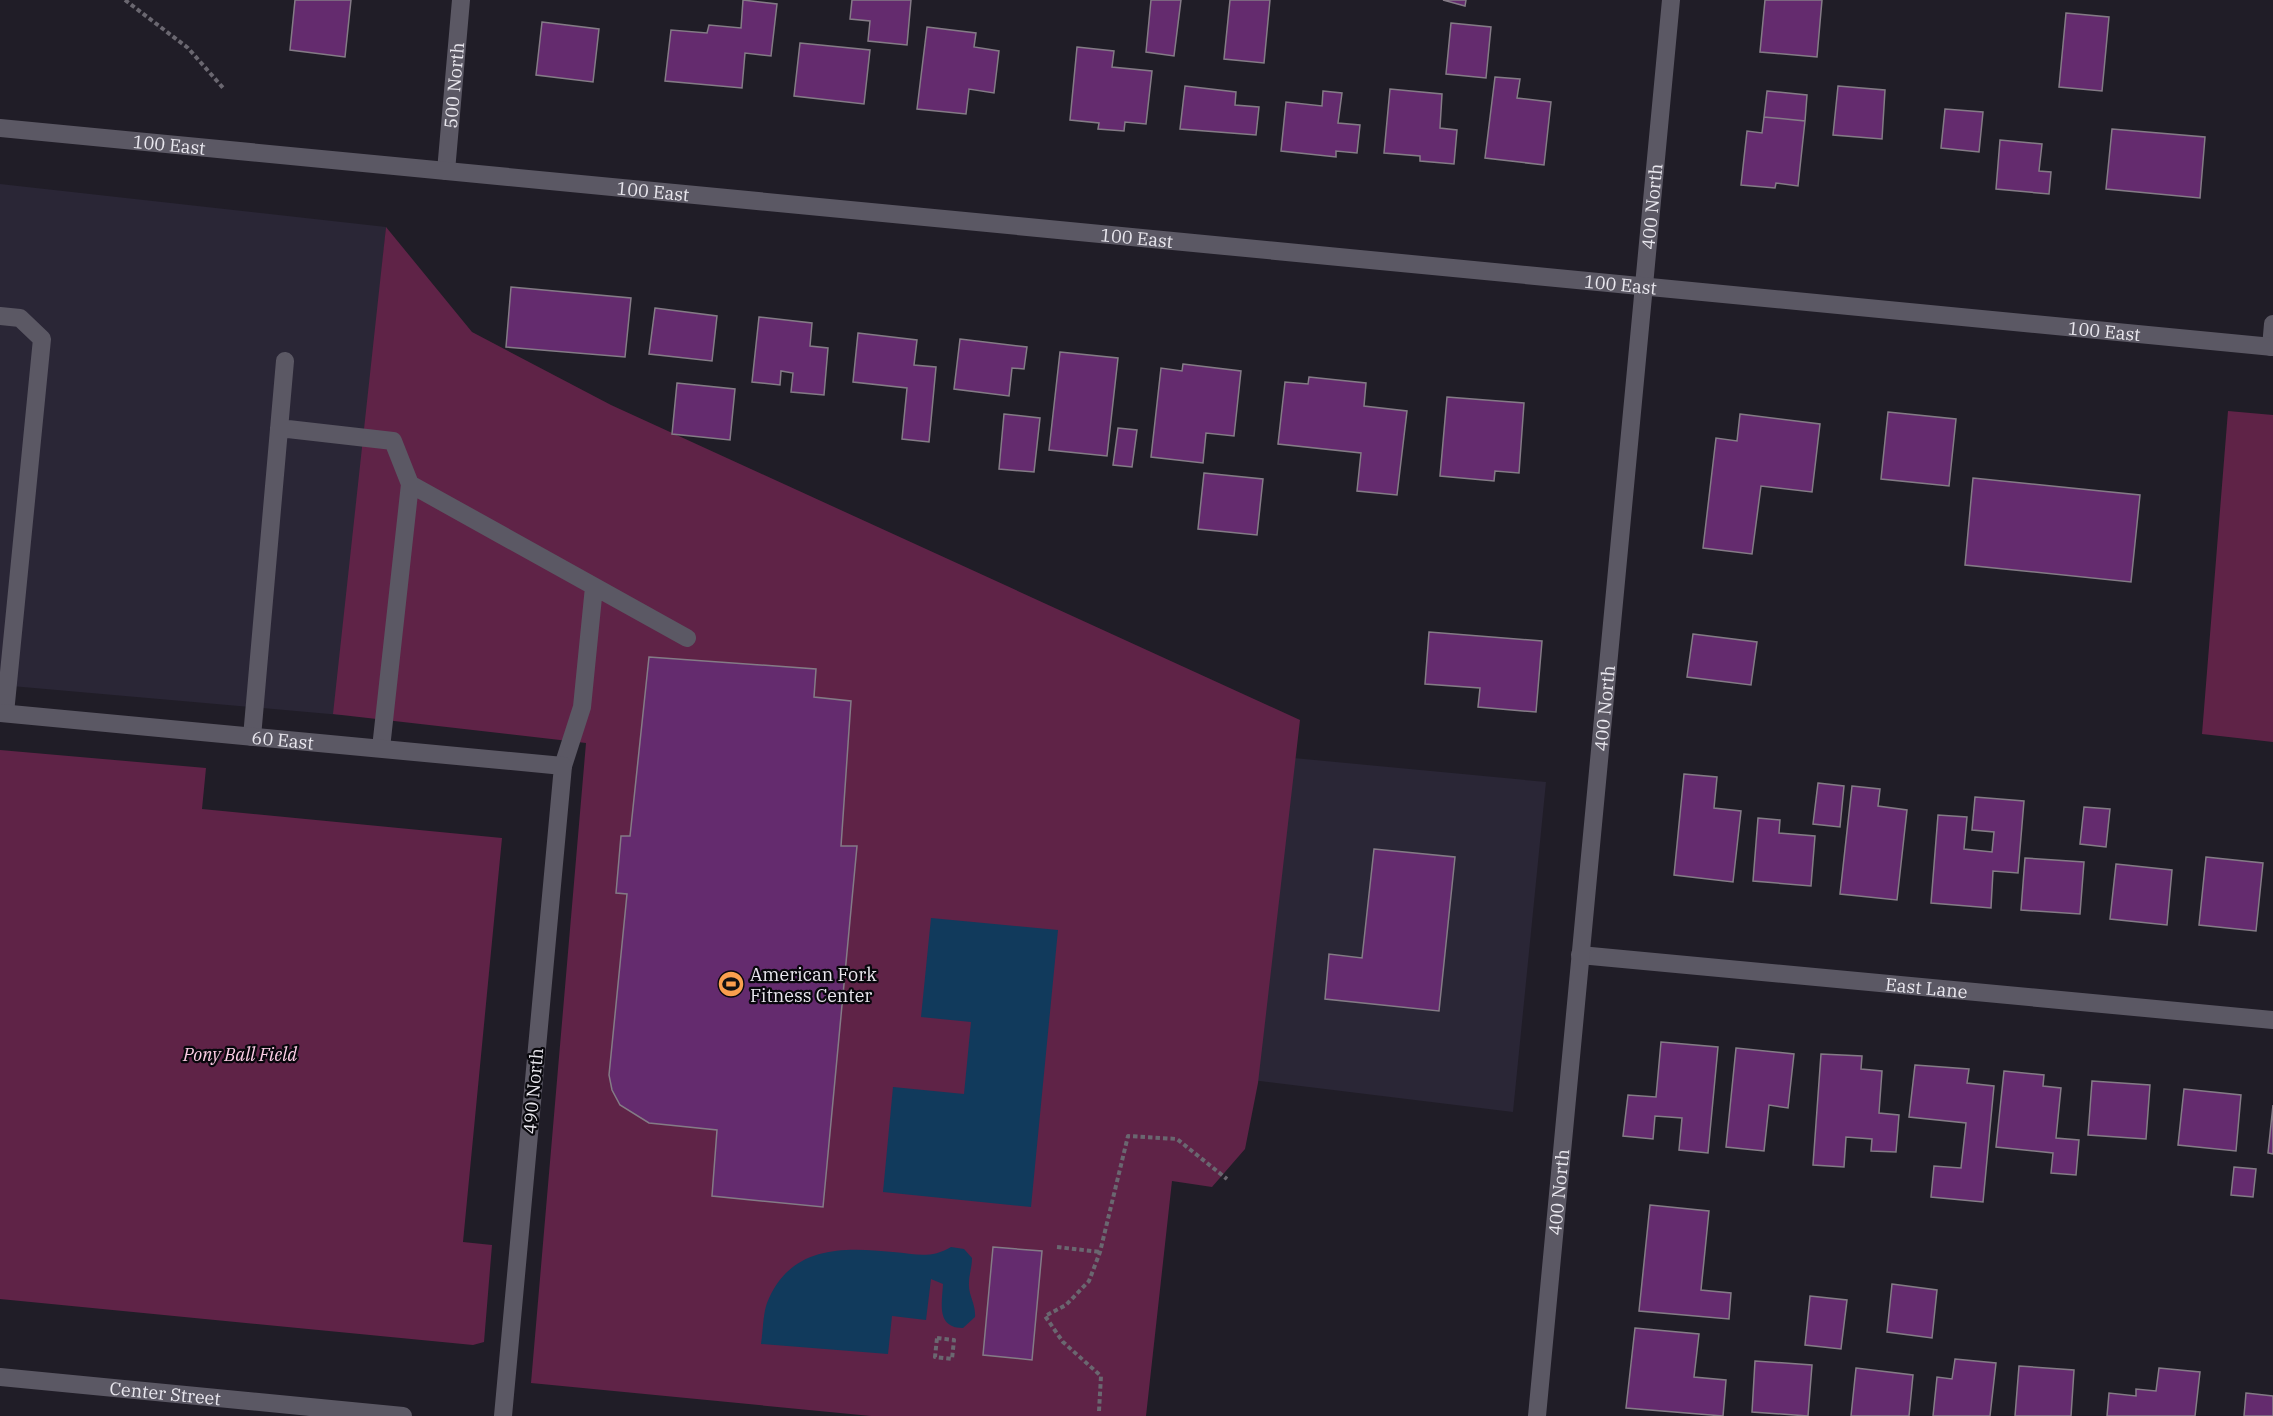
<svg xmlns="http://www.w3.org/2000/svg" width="2273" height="1416" viewBox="0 0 2273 1416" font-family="'IBM Plex Serif',serif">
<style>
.built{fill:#2a2636}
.green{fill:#5f2347}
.water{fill:#113a5c}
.building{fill:#642b6e;stroke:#847b86;stroke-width:1.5}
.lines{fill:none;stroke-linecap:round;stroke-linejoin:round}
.path{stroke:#6a6770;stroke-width:4;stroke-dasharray:4.5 3;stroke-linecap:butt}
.service{stroke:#5b5864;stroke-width:18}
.minor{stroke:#5b5864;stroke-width:18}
.tertiary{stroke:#5b5864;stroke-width:18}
.secondary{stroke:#5b5864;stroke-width:18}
.labels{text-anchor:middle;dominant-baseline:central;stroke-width:4.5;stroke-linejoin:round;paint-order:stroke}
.street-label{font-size:18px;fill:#e9e7ee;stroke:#09080d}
.poi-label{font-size:18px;fill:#e9e7ee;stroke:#09080d;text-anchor:start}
.park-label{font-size:18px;font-style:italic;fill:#fdcee6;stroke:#09080d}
</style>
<rect width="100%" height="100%" fill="#201d27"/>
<!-- built -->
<path class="built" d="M0,184L386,227L341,715L0,685Z
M1283,757L1546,782L1513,1112L1252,1080Z"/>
<!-- green -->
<path class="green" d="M386,227L472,332L611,405L1300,720L1258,1083L1245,1149L1212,1187L1172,1181L1146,1416H871L531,1383L586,743L333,714Z
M2228,411L2273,415V742L2202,734Z
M0,750L206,768L202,809L502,838L463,1242L492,1245L484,1342L473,1345L0,1299Z"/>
<!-- water -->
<path class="water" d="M931,918L1058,930L1031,1207L883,1192L893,1087L964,1094L971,1022L921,1017Z
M951,1247L964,1249L972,1258C972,1267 969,1275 969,1283C968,1295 976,1304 975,1317L963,1328C936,1328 942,1303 943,1284L931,1279L926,1320L892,1316L888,1354L761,1344C763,1331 763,1314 767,1303C790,1245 843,1247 893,1252C916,1254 931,1259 951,1247Z"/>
<!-- building -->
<path class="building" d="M295,0H351L345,57L290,50Z
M743,0L777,4L771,56L745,53L742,88L665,81L671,30L707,33L709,25L741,28Z
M852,0H911L907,45L868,41L870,21L850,19Z
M1151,0H1181L1174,56L1146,52Z
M1230,0H1270L1264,63L1224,59Z
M1443,0H1466L1465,6Z
M1765,0H1822L1817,57L1760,52Z
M2066,13L2109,17L2102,91L2059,87Z
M542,22L599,29L593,82L536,75Z
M1451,23L1491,27L1486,78L1446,74Z
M927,27L976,33L974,47L999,51L994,93L969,89L966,114L917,109Z
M800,43L870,50L864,104L794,96Z
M1077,47L1114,51L1112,67L1152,71L1146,124L1125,122L1124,131L1098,129L1099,123L1070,120Z
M1495,77L1520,79L1517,98L1551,102L1544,165L1485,158Z
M1185,86L1236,92L1235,105L1259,107L1256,135L1180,129Z
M1838,86L1885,90L1882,139L1833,135Z
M1390,89L1442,94L1440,128L1457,130L1454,164L1420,161V156L1384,153Z
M1323,91L1342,93L1338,123L1360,125L1357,153L1336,151V157L1281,151L1286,102L1322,106Z
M1767,91L1807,95L1805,121L1764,117Z
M1945,109L1983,112L1979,152L1941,148Z
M1764,117L1805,121L1798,186L1776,183L1775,188L1741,185L1747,131L1762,133Z
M2112,129L2205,137L2200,198L2106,189Z
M2000,140L2042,144L2039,171L2051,172L2049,194L1996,189Z
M511,287L631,298L625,357L506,347Z
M655,308L717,316L712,361L649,354Z
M759,317L812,323L810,346L828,348L824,395L791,392L793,373L781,371L780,385L752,382Z
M858,333L917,340L914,365L936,367L929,442L902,439L907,388L853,382Z
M960,339L1027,347L1024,369L1012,368L1009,396L954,389Z
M1060,352L1118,358L1107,456L1049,450Z
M1183,364L1241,371L1234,436L1206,433L1203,463L1151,457L1161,368L1182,371Z
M1309,377L1366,383L1364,406L1407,411L1397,495L1357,491L1361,453L1278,444L1285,382L1308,384Z
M677,383L735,389L730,440L672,434Z
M1447,397L1524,403L1519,473L1495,471L1494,481L1440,476Z
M1888,412L1956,419L1949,486L1881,479Z
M1004,414L1040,418L1034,472L999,469Z
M1740,414L1820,424L1812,492L1761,486L1752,554L1703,548L1716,438L1737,441Z
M1118,428L1137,430L1132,467L1113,465Z
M1204,473L1263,479L1257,535L1198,529Z
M1973,478L2140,495L2131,582L1965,565Z
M1429,632L1542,641L1536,712L1478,707L1480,688L1425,684Z
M1693,634L1757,642L1751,685L1687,677Z
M649,657L816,669L814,697L851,701L841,846H857L823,1207L712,1196L717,1130L649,1123L620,1105L612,1090L609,1075L627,894L616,893L621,836H630Z
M1684,774L1717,777L1714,808L1741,811L1733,882L1674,875Z
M1818,783L1844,786L1840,827L1813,824Z
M1852,786L1880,789L1878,806L1907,810L1897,900L1840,894Z
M1975,797L2024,801L2018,873L1993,871L1991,908L1931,903L1938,815L1967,817L1964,849L1992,852L1994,832L1972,830Z
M2084,807L2110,809L2106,847L2080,844Z
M1758,818L1780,820L1779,833L1815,836L1811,886L1753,881Z
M1374,849L1455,857L1439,1011L1325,999L1329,954L1362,958Z
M2206,857L2263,863L2256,931L2199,925Z
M2025,858L2084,862L2080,914L2021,910Z
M2116,864L2172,870L2167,925L2110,919Z
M1661,1042L1718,1047L1708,1153L1679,1150L1682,1118L1655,1116L1653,1139L1623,1136L1628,1095L1656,1097Z
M1736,1048L1794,1054L1788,1108L1769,1105L1764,1151L1726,1147Z
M1821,1054L1862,1056L1861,1069L1882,1071L1879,1113L1899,1115L1896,1152L1871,1151L1872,1139L1846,1137L1844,1167L1813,1165Z
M1915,1065L1969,1069L1967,1083L1994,1086L1983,1202L1931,1197L1934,1166L1961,1168L1966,1123L1909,1117Z
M2004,1071L2044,1075L2043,1086L2061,1088L2056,1138L2079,1140L2076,1175L2051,1173L2053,1153L1996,1147Z
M2092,1081L2150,1085L2146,1139L2088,1135Z
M2184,1089L2241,1095L2236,1151L2178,1145Z
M2273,1105V1154L2268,1153Z
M2234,1167L2256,1169L2253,1197L2231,1195Z
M1650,1205L1709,1211L1701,1290L1731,1293L1729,1319L1639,1311Z
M993,1247L1042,1251L1032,1360L983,1355Z
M1892,1284L1937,1290L1932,1338L1887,1332Z
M1810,1296L1847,1300L1841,1349L1805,1345Z
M1635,1328L1699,1334L1694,1377L1726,1380L1723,1416L1626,1408Z
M1955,1359L1996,1363L1990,1416H1933L1937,1377L1952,1379Z
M1755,1361L1812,1365L1808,1416L1752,1412Z
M2019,1366L2074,1370L2071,1416H2015Z
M1856,1368L1913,1375L1909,1416H1851Z
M2159,1368L2200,1372L2195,1416H2107L2109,1393L2136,1396V1389L2156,1391Z
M2246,1393L2273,1396V1416H2244Z"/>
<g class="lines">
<!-- path -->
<path class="path" d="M125,0L188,48L224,89
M1057,1247L1100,1252
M937,1338L954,1340L952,1359L935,1357Z
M1099,1411L1101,1376L1063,1342L1045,1316L1066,1305L1089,1281L1100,1252L1128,1136L1177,1139L1227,1179"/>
<!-- service -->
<path class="service" d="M0,316L20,318L42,339L5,713
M2271,347L2273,324
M279,428L393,441L410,484
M252,737L285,361
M381,748L410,484L687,638
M563,766L582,707L594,587"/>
<!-- minor -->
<g class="minor">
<path id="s1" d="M446,171L461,0"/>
<path id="s2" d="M0,713L563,766L503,1416"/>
<path id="s3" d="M1580,955L2273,1020"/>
<path id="s4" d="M1537,1416L1671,0"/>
</g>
<!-- tertiary -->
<path class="tertiary" id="s5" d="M0,1377L403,1416"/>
<!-- secondary -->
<path class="secondary" id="s6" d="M0,128L2273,347"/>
</g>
<!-- icons -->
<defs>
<symbol id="stadium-disc" viewBox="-11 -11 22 22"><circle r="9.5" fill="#fa9f4e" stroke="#09080d"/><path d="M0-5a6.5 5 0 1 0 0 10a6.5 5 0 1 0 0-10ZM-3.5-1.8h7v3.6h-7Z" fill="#111"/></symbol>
</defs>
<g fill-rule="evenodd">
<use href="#stadium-disc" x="716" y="969" width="30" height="30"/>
</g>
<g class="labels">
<!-- street labels -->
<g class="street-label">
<text stroke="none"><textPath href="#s1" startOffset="86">500 North</textPath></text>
<text stroke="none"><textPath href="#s6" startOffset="170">100 East</textPath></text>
<text stroke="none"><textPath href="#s6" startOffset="656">100 East</textPath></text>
<text stroke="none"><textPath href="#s4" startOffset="1215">400 North</textPath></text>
<text stroke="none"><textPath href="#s6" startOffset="1142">100 East</textPath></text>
<text stroke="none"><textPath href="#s6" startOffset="1628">100 East</textPath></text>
<text stroke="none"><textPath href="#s6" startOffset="2114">100 East</textPath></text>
<text stroke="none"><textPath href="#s4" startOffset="711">400 North</textPath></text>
<text stroke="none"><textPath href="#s2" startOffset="284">60 East</textPath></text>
<text stroke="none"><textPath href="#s3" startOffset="348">East Lane</textPath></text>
<text transform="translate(533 1091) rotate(-85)">490 North</text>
<text stroke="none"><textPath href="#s4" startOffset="225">400 North</textPath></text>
<text stroke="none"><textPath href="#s5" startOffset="166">Center Street</textPath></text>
</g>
<!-- poi labels -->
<g class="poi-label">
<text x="750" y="974">American Fork<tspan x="750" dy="21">Fitness Center</tspan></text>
</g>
<!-- park labels -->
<g class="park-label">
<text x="240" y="1054">Pony Ball Field</text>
</g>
</g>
</svg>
